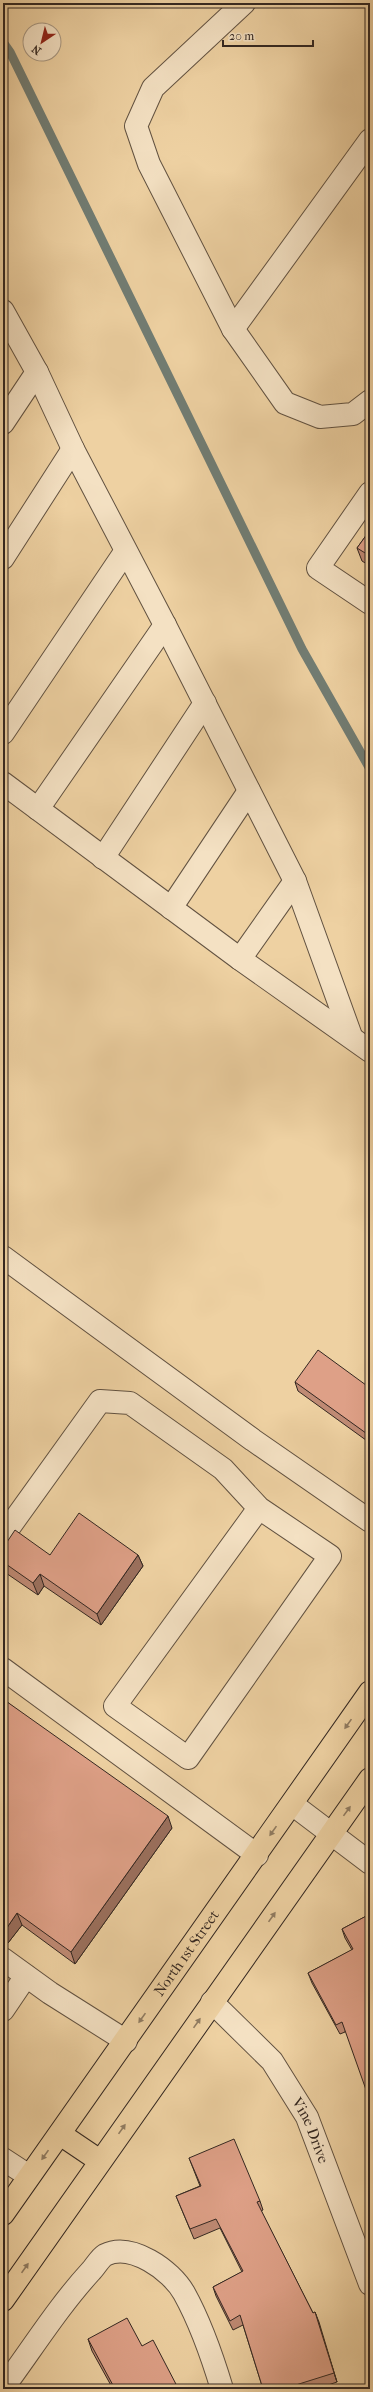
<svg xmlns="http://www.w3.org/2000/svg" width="373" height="2392" viewBox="0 0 373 2392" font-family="'IM FELL French Canon',serif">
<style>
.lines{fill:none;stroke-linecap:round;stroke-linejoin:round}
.stream{stroke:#717d74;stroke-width:9}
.minor-casing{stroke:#625241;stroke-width:24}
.major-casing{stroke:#332721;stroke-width:24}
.minor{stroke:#f4e1c3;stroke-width:22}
.major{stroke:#eed1a2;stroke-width:22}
.wall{fill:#bf8a74;stroke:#332721}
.shaded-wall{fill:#9b705e;stroke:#332721}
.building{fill:#dea087;stroke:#332721}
.oneway{fill:#907c62}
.labels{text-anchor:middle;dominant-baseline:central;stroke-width:3;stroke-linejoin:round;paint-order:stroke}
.street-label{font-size:15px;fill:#332721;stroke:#f4e1c3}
</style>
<rect width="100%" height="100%" fill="#eed1a2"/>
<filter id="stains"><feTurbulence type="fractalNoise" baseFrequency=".005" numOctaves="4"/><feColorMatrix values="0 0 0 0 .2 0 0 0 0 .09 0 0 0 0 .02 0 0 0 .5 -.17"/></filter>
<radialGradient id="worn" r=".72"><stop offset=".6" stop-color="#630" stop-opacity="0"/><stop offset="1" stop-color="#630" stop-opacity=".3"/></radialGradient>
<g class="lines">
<!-- stream -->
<path class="stream" d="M3,42L10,52L302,649L370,769"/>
<defs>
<g id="minor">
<path d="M244,3L153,88L136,126L149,164L233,329L285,403L320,417L353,414L370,401"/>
<path d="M3,311L37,372L73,449L165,625L295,881L351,1036"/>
<path d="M233,329L370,140"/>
<path d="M3,423L37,372"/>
<path d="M370,493L318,568L370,603"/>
<path d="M3,558L73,449"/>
<path d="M3,733L125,552"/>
<path d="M3,783L240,959L370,1051"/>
<path d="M38,809L165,625"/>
<path d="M103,858L205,703"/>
<path d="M171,908L249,791"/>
<path d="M240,959L295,881"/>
<path d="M3,1257L253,1440L370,1521"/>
<path d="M3,1536L100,1401L130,1403L223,1469L259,1508L330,1556L188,1758L115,1706L259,1508"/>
<path d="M3,1669L257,1855"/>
<path d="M292,1804L370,1863"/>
<path d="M3,1959L50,1993L126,2041"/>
<path id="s1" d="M212,2002L272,2061L307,2117L370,2284"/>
<path d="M3,2010L26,1976"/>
<path d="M3,2159L29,2176"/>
<path d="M3,2388C32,2349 58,2307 91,2271C95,2267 100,2258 105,2255C131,2242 171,2270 184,2293C199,2320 213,2359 222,2389"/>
</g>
<g id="major">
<path d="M60,2134L100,2161"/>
<path id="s2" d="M3,2214L370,1692"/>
<path d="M3,2300L370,1779"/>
</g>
</defs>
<!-- minor casing -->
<use href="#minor" class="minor-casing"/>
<!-- major casing -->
<use href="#major" class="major-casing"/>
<!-- minor -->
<use href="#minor" class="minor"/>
<!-- major -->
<use href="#major" class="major"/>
</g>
<!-- wall -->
<path class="wall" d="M370,530V566L362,561L357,548Z
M295,1382L370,1388V1443L298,1391Z
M3,1548L50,1555H138L143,1566L101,1625L44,1586L38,1595L3,1571Z
M3,1699L172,1828L75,1964L22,1925L8,1943L3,1940Z
M370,1914L345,2032L340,2034L312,1983L308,1973L352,1950L345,1938L342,1929Z
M189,2158L260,2201L263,2210L261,2211L313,2313L315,2312L337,2382L316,2389H263L243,2325L233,2330L216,2296L213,2287L242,2272L220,2228L194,2239L176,2196L200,2186Z
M88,2339L142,2346L178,2388L179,2389H113L92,2351Z"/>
<!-- shaded-wall -->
<path class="shaded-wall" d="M138,1555L143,1566L101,1625L97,1614Z
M40,1574L44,1586L38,1595L33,1583Z
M168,1816L172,1828L75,1964L71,1952Z
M17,1913L22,1925L8,1943L4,1932Z
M315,2312L319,2322L337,2382L334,2373Z"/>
<!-- building -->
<path class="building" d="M370,530V556L357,548Z
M318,1350L370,1388V1436L295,1382Z
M79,1513L138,1555L97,1614L40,1574L33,1583L3,1562V1548L15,1530L50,1555Z
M3,1699L168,1816L71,1952L17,1913L4,1932L3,1931Z
M370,1914V2101L342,2022L336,2025L308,1973L353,1949L342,1929Z
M234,2139L260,2201L257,2202L313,2313L315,2312L334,2373L283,2389H263L240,2315L230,2321L213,2287L243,2271L216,2219L190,2229L176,2196L201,2186L189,2158Z
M127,2318L142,2346L153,2340L178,2388L176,2389H115L88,2339Z"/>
<!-- one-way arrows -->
<defs><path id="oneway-solid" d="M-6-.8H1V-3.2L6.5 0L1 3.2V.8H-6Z"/></defs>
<g class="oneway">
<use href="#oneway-solid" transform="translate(348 1724) rotate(125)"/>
<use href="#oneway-solid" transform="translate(347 1811) rotate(-54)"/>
<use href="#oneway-solid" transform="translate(273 1831) rotate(125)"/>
<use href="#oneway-solid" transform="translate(272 1917) rotate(-55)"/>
<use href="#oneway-solid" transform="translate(142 2018) rotate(125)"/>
<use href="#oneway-solid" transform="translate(197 2023) rotate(-55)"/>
<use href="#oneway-solid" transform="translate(122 2129) rotate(-55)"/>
<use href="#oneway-solid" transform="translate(45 2155) rotate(125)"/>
<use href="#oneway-solid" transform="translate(25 2268) rotate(-55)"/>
</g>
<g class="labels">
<!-- street labels -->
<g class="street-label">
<text stroke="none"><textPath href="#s2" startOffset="319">North 1st Street</textPath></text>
<text stroke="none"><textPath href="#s1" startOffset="164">Vine Drive</textPath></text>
</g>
</g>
<!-- margin -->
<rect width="373" height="2392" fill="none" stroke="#eed1a2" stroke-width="16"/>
<rect x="4" y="4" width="365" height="2384" fill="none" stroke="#332721" stroke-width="2"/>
<rect x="8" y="8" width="357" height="2376" fill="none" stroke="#332721"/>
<!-- north arrow -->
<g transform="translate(42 42) rotate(215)"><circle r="19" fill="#f4e1c3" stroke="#a79782"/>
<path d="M0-3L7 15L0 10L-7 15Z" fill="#8f2418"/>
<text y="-6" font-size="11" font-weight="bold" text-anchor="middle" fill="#332721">N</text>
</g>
<!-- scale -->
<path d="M223 40v6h90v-6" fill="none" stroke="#332721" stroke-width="2"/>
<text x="229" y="40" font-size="12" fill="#332721" stroke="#f4e1c3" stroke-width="3" paint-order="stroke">20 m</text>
<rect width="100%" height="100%" filter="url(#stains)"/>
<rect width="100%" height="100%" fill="url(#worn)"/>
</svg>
